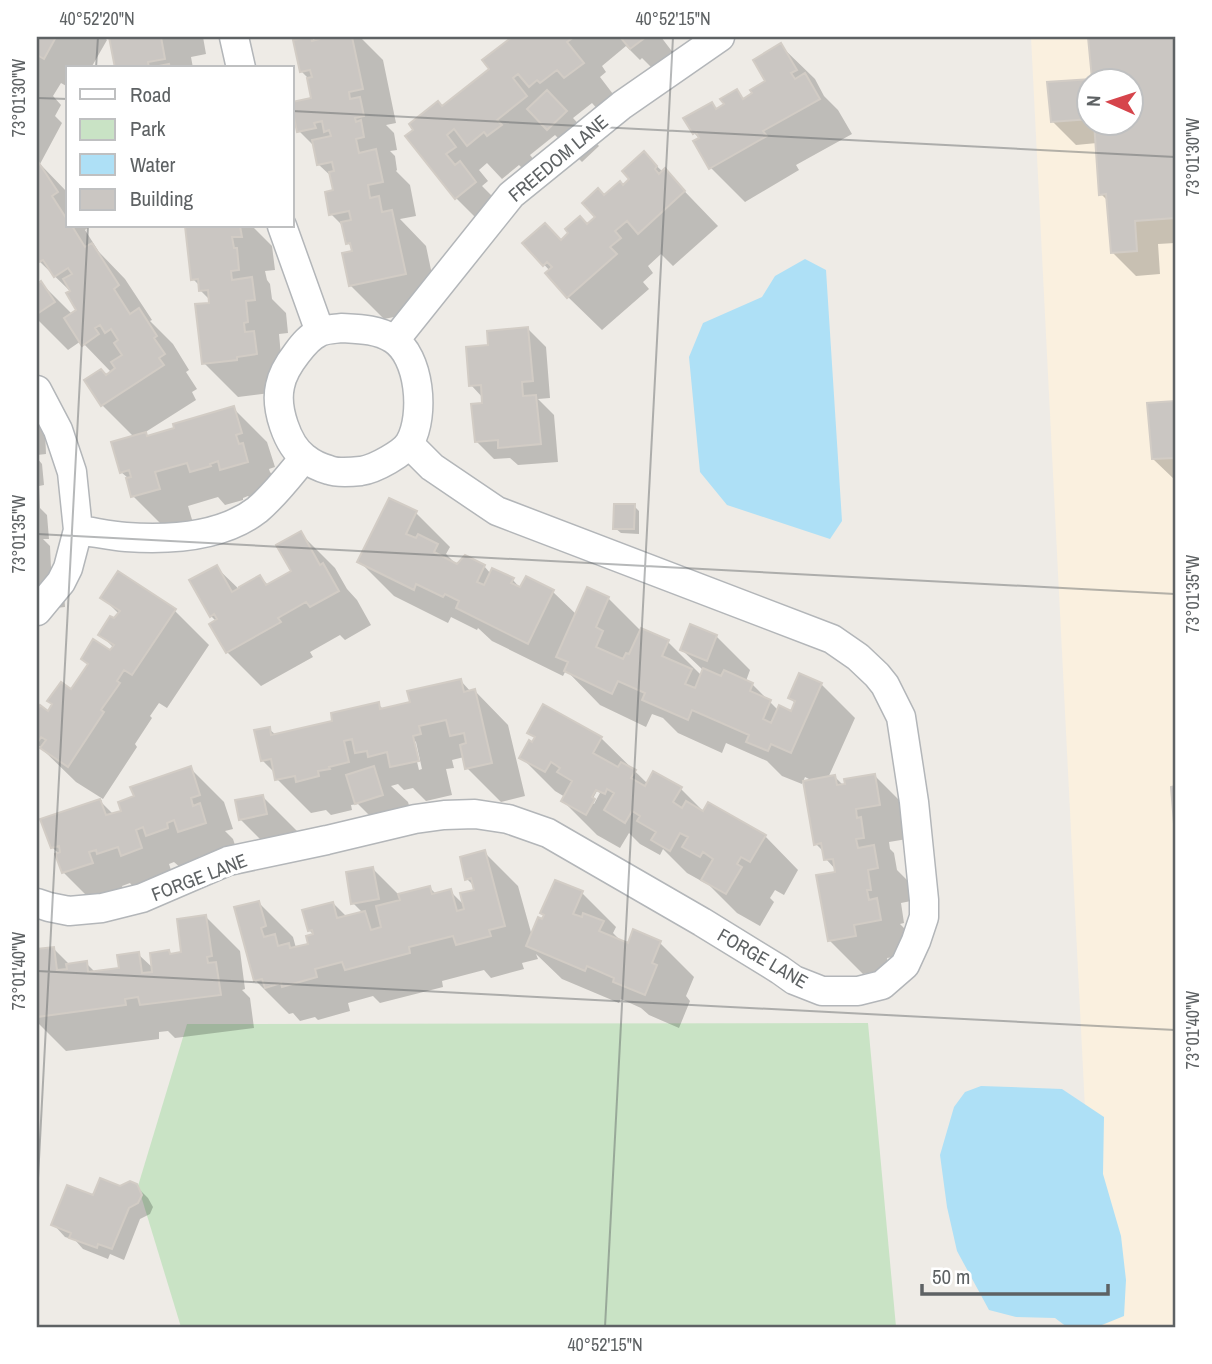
<svg xmlns="http://www.w3.org/2000/svg" width="1212" height="1364" viewBox="0 0 1212 1364" font-family="'Archivo Narrow',sans-serif">
<style>
.commercial{fill:#faf0df;fill-rule:evenodd}
.green{fill:#c9e3c5}
.water{fill:#aee0f6}
.shadow{fill:#0003;fill-rule:evenodd}
.building{fill:#cac6c2;stroke:#d2ccc5;stroke-width:2}
.lines{fill:none;stroke-linecap:round;stroke-linejoin:round}
.street-casing{stroke:#b3b6b9;stroke-width:31}
.street{stroke:#fff;stroke-width:28}
.ticks{fill:none;stroke:#5e6264;stroke-width:2;stroke-opacity:0.45}
.labels{text-anchor:middle;dominant-baseline:central;stroke-width:7;stroke-linejoin:round;paint-order:stroke}
.street-label{font-size:19px;fill:#5e6264;stroke:#fff}
.neatline{fill:none;stroke:#5e6264;stroke-width:2.5}
.ticks-label{font-size:18px;text-anchor:middle;fill:#5e6264}
</style>
<rect width="100%" height="100%" fill="#eeebe6"/>
<!-- commercial -->
<path class="commercial" d="M1031,37H1175V1327H1096ZM1090,80H1132V122H1090Z"/>
<!-- green -->
<path class="green" d="M868,1023L896,1327H181L138,1186L187,1024Z"/>
<!-- water -->
<path class="water" d="M805,259L826,270L842,521L830,539L727,505L700,472L689,357L703,323L762,297L775,276Z
M981,1086L1062,1089L1104,1117L1103,1174L1121,1236L1126,1280L1124,1316L1097,1327H1067L1055,1318L1016,1317L989,1310L957,1251L947,1207L940,1155L954,1107L965,1092Z"/>
<!-- shadow -->
<path class="shadow" d="M37,37H104L107,40L91,68H68V87L61,83L53,96L61,105L55,116L62,123L40,164L68,193V226H90L85,230L99,252L125,279L152,320L150,321L173,344L189,370L186,372L197,389L192,392L196,400L144,433L149,438L233,408L267,442L275,467L269,469L270,472L276,479L256,503L248,496L243,498V500L225,505L218,497L188,506L193,523L167,530L133,496L128,478L121,472L134,437L102,405L107,376L112,373L81,341L68,350L37,319V286L41,283L72,314L79,310L71,292L37,259Z
M111,37H203L206,54L191,57L193,68H117Z
M320,37H360L383,60L396,123L386,125L394,133L397,150L390,151L395,156L397,170L396,171L410,185L416,216L400,219L426,246L439,308L384,319L350,285L354,252L353,248L348,243L344,227L331,214L336,192L333,178L318,164L315,147L299,131L314,99L309,79L302,72L311,38L315,42L321,41Z
M515,37H661L684,67L666,82L642,58L640,60L626,46L602,66L606,72L600,77L616,98L599,111L592,103L573,118L599,146L582,162L555,135L530,155L534,160L523,169L519,165L502,179L487,163L479,170L488,181L482,186L493,197L490,232L456,198L408,137L491,69L485,60Z
M1090,37H1175V243L1158,244L1160,274L1136,276L1112,252L1108,201L1101,194L1097,143L1076,145L1052,121L1090,81V122H1132V80H1092H1094Z
M781,46L815,79L824,96L838,110L852,134L796,165L799,170L745,202L711,168L695,142L700,139L694,133L712,104L718,110L726,105L737,92L745,100L768,81Z
M644,154L663,172L665,171L718,226L673,266L661,254L648,266L653,273L643,282L649,289L602,330L568,297L550,271L525,244L561,242L587,226L597,217L604,197L623,187L632,179Z
M186,226H252L272,246L275,270L265,271L267,280L270,284L272,299L286,313L288,333L279,334L281,356H277L287,366L270,393L238,397L204,363L211,301L200,290V286L193,279Z
M528,329L546,347L550,398L538,399L554,415L558,462L518,465L510,458L494,459L476,441L484,405L483,398L471,385L490,346Z
M1175,403V480L1153,459L1149,405Z
M37,422L45,430L46,454L37,455Z
M37,458L42,464L44,485L39,486L40,508L47,515L49,539H43L50,546L51,568L63,579L65,607L47,609L37,614Z
M634,506L639,511V534L621,533L615,528Z
M416,513L450,547L446,554L458,566H484L491,574L513,580L521,589L526,579L553,592L577,615L608,598L641,631L642,630L668,642L702,676L704,671L682,650L716,636L750,670L746,681L752,684L779,711L792,713L796,704L790,698L821,684L855,718L828,778L835,777L844,786L875,776L909,810L913,838L889,842L890,849L894,853L897,870L908,881L911,901L901,903L904,923L900,924L910,934L914,954L887,958L889,969L863,974L829,940L837,873L836,870L826,859L825,853L816,844L813,781L805,777L802,784L782,776L767,761L726,743L722,753L678,733L663,718L652,714L646,727L600,705L566,670L563,676L492,641L478,628L477,630L451,617L448,623L394,596L360,562Z
M301,534L335,568L347,589L357,600L371,625L345,640L340,635L310,652L313,657L261,686L227,652L217,622L211,616L216,567L244,594L260,577L268,585L293,571Z
M119,573L175,611L209,645L167,708L159,703L150,716L152,718L135,744L137,747L103,799L76,782L37,744V713L40,708L48,713L114,648L100,634L115,621L119,614L102,597Z
M461,681L471,692L475,691L508,725L525,796L501,802L467,768L464,757L452,760L454,768L446,769L452,795L426,801L413,788L404,790L398,784L391,786L408,802L416,829L391,837L358,804L351,805L352,810L331,815L326,810L311,813L277,779L276,774L262,760L269,729L276,735L334,722L378,704L384,710L412,703ZM411,737L416,742L422,769L419,770Z
M529,732L601,738L648,784L681,789L704,812L765,836L798,870L784,895L775,890L770,898L774,902L760,926L737,913L706,882L705,883L687,873L663,849L660,855L640,844L629,833L620,848L597,835L563,801L565,797L555,791L521,757L536,739ZM597,791L600,793L594,804L591,802Z
M190,768L224,802L233,829L225,831L233,839L239,857L214,865L204,855L199,857L201,862L182,869L174,862L169,864L175,882L133,887L130,883L122,886L126,896L97,906L63,872L59,854L52,847L43,820L102,800L101,802L114,815L123,812Z
M263,797L297,831L300,848L274,853L240,819Z
M484,852L518,886L532,936L543,922L556,882L582,893L616,927L613,933L623,943L629,946L634,932L660,943L694,977L686,996L690,1001L679,1028L649,1015L641,1008L621,999L619,1003L562,979L536,954L538,959L522,963L524,969L491,978L484,970L442,981L443,987L380,1003L373,996L348,1003L350,1011L318,1020L315,1017L300,1021L293,1013L289,1014L255,980L259,903L293,937L296,948L310,945L315,936L309,930L333,903L347,917L363,913L353,903L373,869L399,895L429,887L437,895L450,891L465,906L476,891L474,886L467,879Z
M206,917L240,951L245,989L242,990L250,998L254,1028L175,1038L168,1031L159,1032V1039L66,1051L37,1022V951L54,949L70,965L86,963L96,973L121,970L138,954L154,969L169,952L172,955L183,954Z
M136,1186L148,1198L153,1207L150,1214L140,1219L124,1260L110,1254L108,1259L83,1249L75,1240L65,1237L54,1225L94,1197L120,1188Z"/>
<!-- building -->
<path class="building" d="M37,37H56L44,59L37,55Z
M109,37H161L165,59L148,62L149,68L169,64L170,68H115Z
M309,37H311L312,41L319,39L318,37H352L363,89L349,92L350,99L360,97L364,116L355,118L356,122L361,120L364,137L356,139L359,153L376,149L383,182L368,185L370,198L379,196L382,212L392,210L406,274L349,286L342,253L352,251L350,243L346,244L341,222L351,220L349,211L329,215L325,192L333,190L329,172L334,171L332,162L317,165L312,140L331,136L329,130L324,132L322,121L314,123L316,128L297,132L292,108V102L311,98L307,78L312,77L310,70L300,72L293,40Z
M512,37H574L567,42L584,63L564,78L557,70L540,83L537,80L529,87L518,74L513,78L527,96L497,120L502,125L487,136L484,132L467,146L454,129L447,135L456,147L446,154L455,165L460,161L476,182L455,199L405,136L413,130L409,124L438,101L442,106L489,69L482,60Z
M620,37H646L630,49Z
M1088,37H1175V218L1135,221L1137,251L1111,253L1106,194L1099,195L1094,122H1132V80H1090V119L1051,122L1047,82L1092,79Z
M781,43L797,70L791,73L795,79L805,73L820,99L763,131L767,136L709,169L693,141L699,138L696,132L693,134L683,118L712,102L716,109L724,104L720,99L737,89L743,99L752,93L750,90L765,81L753,60Z
M547,90L567,111L547,130L527,109Z
M644,151L657,166L655,169L659,174L665,168L685,191L638,234L627,221L615,231L621,238L610,247L617,254L567,298L545,273L552,267L547,262L543,266L522,243L545,223L561,240L568,233L565,229L580,216L587,224L595,217L582,203L598,188L604,195L620,181L623,185L629,179L622,171Z
M37,160L58,192L52,196L68,221V226H72L85,247L92,243L119,285L114,289L130,314L139,308L157,336L154,338L165,354L159,358L164,365L101,406L84,380L101,369L106,375L115,368L111,362L122,355L114,343L118,340L111,329L105,333L100,325L95,328L99,334L82,346L64,318L76,310L66,293L70,291L63,279L72,274L68,268L54,277L43,260L39,262L37,259Z
M185,226H240L242,237H232L234,248H237L239,270L231,271L232,280L252,277L255,300L246,301L248,322L244,323L245,332L254,331L257,354L237,357V360L202,364L195,304L209,303L208,290L199,291L198,279L191,280Z
M41,281L55,302L37,314V284Z
M528,327L533,381L522,382L523,396L536,395L541,444L498,448V440L475,442L471,404L482,403L481,385L469,386L466,347L488,345L487,331Z
M1175,401V458L1152,459L1147,403Z
M234,406L242,433L236,435L239,444L243,443L248,462L220,470L218,461L210,464L211,466L190,472L187,463L155,472L160,489L131,497L126,478L131,477L129,470L120,473L111,442L146,432L147,436L174,428L173,424Z
M389,498L417,511L406,534L416,538L418,534L438,544L434,552L457,564L465,555L485,565L477,582L484,585L492,568L514,578L511,583L520,587L526,576L554,590L528,644L456,608L459,601L445,594L443,597L416,584L414,590L357,562Z
M614,504H635L634,529H613Z
M301,531L320,565L323,563L339,591L310,607L306,602L278,618L281,622L226,653L209,624L217,619L214,614L210,617L189,580L217,565L232,592L239,588V587L260,575L266,585L291,571L276,545Z
M118,571L176,609L132,675L124,670L117,681L120,683L101,710L104,712L68,767L40,748L46,740L41,737L38,742L37,741V710L40,705L48,711L52,704L47,701L61,682L71,689L88,664L81,659L93,639L110,650L114,645L98,635L110,616L114,618L120,611L100,598Z
M587,587L609,597L596,627L603,631L596,647L623,659L626,653L629,654L641,628L669,640L662,656L692,669L685,684L695,688L703,668L721,676L724,670L753,683L750,691L771,700L763,719L771,723L779,705L791,711L795,701L788,698L799,673L822,683L791,753L771,744L768,751L746,742L749,735L692,710L688,720L642,700L645,693L618,681L612,694L564,671L568,662L556,657Z
M690,624L717,635L707,661L680,650Z
M461,679L464,692L475,689L492,763L465,769L460,745L466,743L464,733L450,736L446,720L419,726L421,734L413,736L419,761L390,767L387,752L368,757L367,751L355,753L352,739L344,741L349,762L329,767L330,769L318,771L319,776L296,782L295,776L275,780L271,759L261,761L254,730L270,727L271,735L332,721L331,713L379,702L380,709L410,702L407,691Z
M543,704L602,737L593,753L618,767L621,762L636,770L631,778L645,786L653,771L682,787L673,802L682,808L686,801L703,811L708,802L766,835L750,862L741,857L737,864L742,867L726,894L701,880L713,859L703,852L700,857L682,847L688,837L680,833L670,851L651,840L656,832L637,821L640,816L632,811L625,823L604,810L614,793L607,789L605,794L596,790L592,797L595,799L586,815L561,801L572,781L557,772L560,768L551,762L545,772L519,758L529,740L532,742L535,737L527,733Z
M191,766L200,795L191,798L193,806L200,803L206,823L178,832L174,820L167,823L168,828L146,836L143,827L136,830L142,848L121,856L118,847L97,854L96,850L89,852L93,863L62,873L55,854L60,852L59,846L51,848L40,819L100,799L106,815L121,811L118,802L134,796L130,787Z
M374,766L383,795L355,804L346,775Z
M875,774L880,805L856,809L857,818L861,817L864,838L856,839L858,848L874,845L878,868L868,870L871,890H867L869,900L877,898L881,920L854,925L856,936L828,941L816,875L835,872L833,859L824,860L821,843L814,845L803,781L835,775L837,785L845,784L844,779Z
M1175,786V836L1171,787Z
M263,795L267,814L239,820L235,800Z
M485,850L505,926L489,930L491,936L456,945L453,936L409,947L410,953L345,970L342,962L315,969L317,977L282,987L281,983L265,988L262,979L254,981L234,907L259,901L266,926L261,928L264,937L275,934L278,946L289,943L290,948L308,944L306,936L313,934L312,930L308,931L302,910L333,902L337,918L365,911L371,930L381,927L376,906L400,900L398,894L430,886L432,894L451,889L457,911L464,909L460,893L474,890L471,878L465,880L460,857Z
M373,867L379,899L351,904L346,872Z
M555,880L583,891L573,914L582,917L583,913L604,921L599,931L628,943L633,929L661,941L652,963L657,965L645,995L613,982L614,978L587,966L585,971L526,946L538,917L542,919L544,915L540,913Z
M206,915L212,956L207,957L208,963L216,962L221,995L140,1005L138,997L125,999L126,1005L37,1017V949L54,947L57,970L67,969L66,964L87,961L88,972L119,968L117,955L139,952L142,973L152,972L150,953L169,950L170,954L181,952L177,919Z
M100,1178L120,1186L130,1181L137,1184L142,1195L138,1203L129,1208L112,1249L98,1244L97,1248L69,1238L71,1233L51,1225L67,1185L93,1195Z"/>
<g class="lines">
<defs>
<path id="street" d="M234,37L241,68
M282,226L320,332
M341,328C359,329 377,329 393,339C420,356 425,415 410,442C404,453 375,469 361,471C352,472 337,473 329,470C322,468 311,463 305,458C287,445 275,408 280,386C282,375 290,362 297,353C303,345 310,336 320,332C326,329 335,329 341,328Z
M395,340L511,195L622,105L720,37
M37,390L58,430L72,472L78,530L68,568L61,582L37,611
M78,530C94,532 110,536 126,537C169,540 222,537 257,510C275,495 289,476 304,458
M37,903L49,907L69,911L102,908L142,898L228,861L327,840L415,819L444,815L475,814L508,819L548,833L702,922L780,970L794,980L822,991H858L882,985L905,965L916,941L924,917V900L914,802L901,717L885,685L877,675L858,657L832,639L497,511L432,467L409,444"/>
</defs>
<!-- street casing -->
<use href="#street" class="street-casing"/>
<!-- street -->
<use href="#street" class="street"/>
</g>
<!-- ticks -->
<path class="ticks" d="M96,68L98,37M37,98L68,99M292,111L1175,157M37,534L1175,594M37,971L1175,1030M37,1197L88,226M605,1327L673,37"/>
<g class="labels">
<!-- street labels -->
<g class="street-label">
<text transform="translate(558 158) rotate(-40)">FREEDOM LANE</text>
<text transform="translate(199 877) rotate(-21)">FORGE LANE</text>
<text transform="translate(763 958) rotate(30)">FORGE LANE</text>
</g>
</g>
<!-- border -->
<rect width="1212" height="1364" fill="none" stroke="#ffffff" stroke-width="77"/>
<!-- legend -->
<rect x="66" y="66" width="228" height="161" fill="#ffffff" stroke="#bfc0c1" stroke-width="2"/>
<rect x="80" y="89" width="35" height="10" fill="#ffffff" stroke="#bfc0c1" stroke-width="2"/>
<text x="130" y="102" font-size="21" fill="#5e6264">Road</text>
<rect x="80" y="119" width="35" height="21" fill="#c9e3c5" stroke="#bfc0c1" stroke-width="2"/>
<text x="130" y="136" font-size="21" fill="#5e6264">Park</text>
<rect x="80" y="154" width="35" height="21" fill="#aee0f6" stroke="#bfc0c1" stroke-width="2"/>
<text x="130" y="172" font-size="21" fill="#5e6264">Water</text>
<rect x="80" y="189" width="35" height="21" fill="#cac6c2" stroke="#bfc0c1" stroke-width="2"/>
<text x="130" y="206" font-size="21" fill="#5e6264">Building</text>
<!-- north arrow -->
<g transform="translate(1110 102) rotate(273)"><circle r="33" fill="#ffffff" stroke="#bfc0c1" stroke-width="2"/>
<path d="M0-5L12 26L0 18L-12 26Z" fill="#d6444b"/>
<text y="-10" font-size="19" font-weight="bold" text-anchor="middle" fill="#5e6264">N</text>
</g>
<!-- scale -->
<path d="M922 1284v10h186v-10" fill="none" stroke="#5e6264" stroke-width="3.5"/>
<text x="932" y="1284" font-size="21" fill="#5e6264" stroke="#ffffff" stroke-width="5" paint-order="stroke">50 m</text>
<rect x="38" y="38" width="1136" height="1288" class="neatline"/>
<g class="ticks-label">
<text x="97" y="25">40°52'20"N</text>
<text x="673" y="25">40°52'15"N</text>
<text transform="translate(19 98) rotate(-90)" y="6">73°01'30"W</text>
<text transform="translate(1193 157) rotate(-90)" y="6">73°01'30"W</text>
<text transform="translate(19 534) rotate(-90)" y="6">73°01'35"W</text>
<text transform="translate(1193 594) rotate(-90)" y="6">73°01'35"W</text>
<text transform="translate(19 971) rotate(-90)" y="6">73°01'40"W</text>
<text transform="translate(1193 1030) rotate(-90)" y="6">73°01'40"W</text>
<text x="605" y="1351">40°52'15"N</text>
</g>
</svg>
